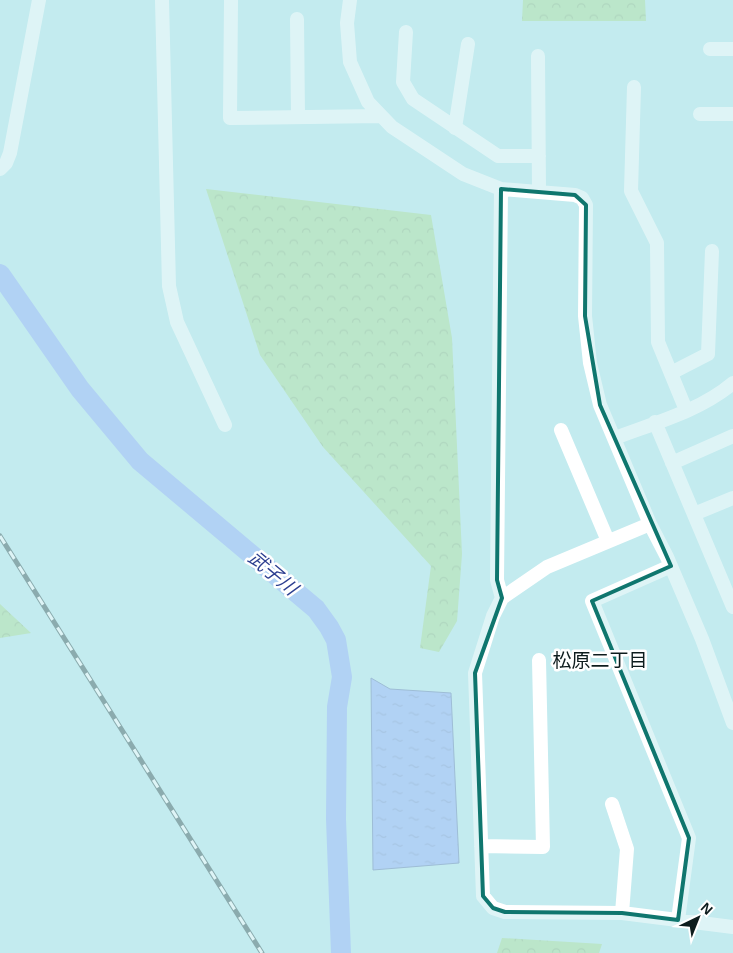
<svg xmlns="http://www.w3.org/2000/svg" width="733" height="953" viewBox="0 0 733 953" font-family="Arial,'Noto Sans JP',sans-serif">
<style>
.forest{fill:url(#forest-crowns)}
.water{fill:url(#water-ripples);stroke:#7186b8}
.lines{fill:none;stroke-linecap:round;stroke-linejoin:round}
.river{stroke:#9cb3fa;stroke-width:20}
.minor{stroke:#fff;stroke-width:14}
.rail-casing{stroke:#475e60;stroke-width:5}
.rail{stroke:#fff;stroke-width:3;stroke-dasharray:9;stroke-linecap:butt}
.marked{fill:none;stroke:#0f766e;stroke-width:4;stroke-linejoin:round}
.labels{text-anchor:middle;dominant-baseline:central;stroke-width:5;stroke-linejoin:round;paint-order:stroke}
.water-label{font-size:19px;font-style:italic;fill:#2d3f90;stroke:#fff}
.neighbourhood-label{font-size:19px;fill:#0d1c1d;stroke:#fff}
</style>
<defs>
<pattern id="forest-crowns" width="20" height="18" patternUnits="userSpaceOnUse" patternTransform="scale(1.25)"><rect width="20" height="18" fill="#b2df9d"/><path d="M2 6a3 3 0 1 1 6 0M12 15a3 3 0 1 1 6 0" fill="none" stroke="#98bf87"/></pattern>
<pattern id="water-ripples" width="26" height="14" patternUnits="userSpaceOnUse" patternTransform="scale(1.25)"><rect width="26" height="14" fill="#9cb3fa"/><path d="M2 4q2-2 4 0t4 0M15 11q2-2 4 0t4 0" fill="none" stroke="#8599d6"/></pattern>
</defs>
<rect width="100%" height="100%" fill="#c3ebef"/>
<!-- forest -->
<path class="forest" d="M523,0H645L646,21H522Z
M206,189L431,215L452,338L462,554L457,621L439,652L420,648L431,566L323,447L260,355Z
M0,604L31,633L0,638Z
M502,938L602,944L599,953H497Z"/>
<!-- water -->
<path class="water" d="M371,678L390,689L451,693L459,863L373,870Z"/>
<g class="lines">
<!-- river -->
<path class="river" d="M0,274L80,389L140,461L316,609L329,627L336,640L342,677L337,707L336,819L341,953"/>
<!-- minor -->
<path class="minor" d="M162,0L169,286L177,322L225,425
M231,0L230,118L381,116
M350,0L347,23L350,62L368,102L392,127L463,174L501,189L575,195L582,198L586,205L585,316L590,363L600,405L650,524L667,557L702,639L733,723
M297,19L298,117
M406,32L403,82L413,99L498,156H539
M710,49H733
M538,56L539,192
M634,87L631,191L657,243L658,342L686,410
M700,114H733
M455,128L468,44
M0,169L6,163L10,153L39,0
M501,189L497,580L502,598
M671,373L708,354L712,251
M655,422L733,607
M561,430L608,541
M615,438C654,423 700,411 733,383
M672,463L733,436
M694,514L733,498
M650,524L547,567L502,598L493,616L475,673L483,896L493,908L505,912L622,913L733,927
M671,566L592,601L689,838L678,920
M612,804L627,849L622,913
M481,846L543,847L539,660"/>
<defs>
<path id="rail" d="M0,536L262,953"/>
</defs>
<!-- rail casing -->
<use href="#rail" class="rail-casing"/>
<!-- rail -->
<use href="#rail" class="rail"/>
</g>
<!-- marked area -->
<path d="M0 0H733V953H0ZM501,189L575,195L586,205L585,316L600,405L671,566L592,601L689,838L678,920L622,913L505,912L493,908L483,896L475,673L502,598L497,580Z" fill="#c3ebef" fill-opacity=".55" fill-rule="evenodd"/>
<path class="marked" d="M501,189L575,195L586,205L585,316L600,405L671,566L592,601L689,838L678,920L622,913L505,912L493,908L483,896L475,673L502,598L497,580Z"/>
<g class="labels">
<!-- water labels -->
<g class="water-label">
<text transform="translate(273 573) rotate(40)">武子川</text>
</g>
<!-- neighbourhood labels -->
<g class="neighbourhood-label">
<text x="600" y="660">松原二丁目</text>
</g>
</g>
<!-- north arrow -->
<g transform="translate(698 918) rotate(43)" stroke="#ffffff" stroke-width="4" paint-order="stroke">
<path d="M0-4L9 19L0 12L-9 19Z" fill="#0d1c1d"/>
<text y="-8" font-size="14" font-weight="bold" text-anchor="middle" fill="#0d1c1d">N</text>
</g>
</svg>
